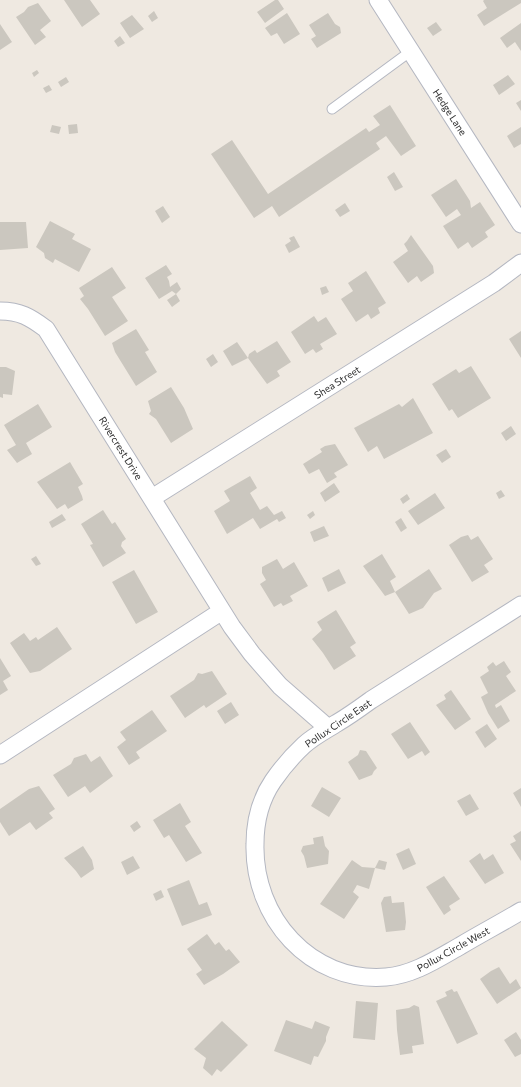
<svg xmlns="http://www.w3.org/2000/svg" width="521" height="1087" viewBox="0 0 521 1087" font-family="Commissioner,sans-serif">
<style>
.building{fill:#cbc7bf}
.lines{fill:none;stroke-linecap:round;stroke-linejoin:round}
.lane-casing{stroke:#b4b7c1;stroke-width:11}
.street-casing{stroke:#b4b7c1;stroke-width:19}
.lane{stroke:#fff;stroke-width:9}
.street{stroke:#fff;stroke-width:17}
.labels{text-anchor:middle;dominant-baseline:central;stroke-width:3;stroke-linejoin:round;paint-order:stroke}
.street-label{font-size:10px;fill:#2e2e2e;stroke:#fff}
</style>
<rect width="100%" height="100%" fill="#efe9e1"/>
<!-- building -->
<path class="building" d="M64,0H90L100,14L82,27Z
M275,0H278L284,9L265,23L257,12Z
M484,0H521V3L484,26L477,15L487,8L483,1Z
M38,3L51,21L40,30L46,37L35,45L16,17L24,12L28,7Z
M154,11L158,18L152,22L148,16Z
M287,13L300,34L284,44L277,33L271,36L265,28Z
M328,13L335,24L340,27L341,33L317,48L311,39L316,36L309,25Z
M132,15L144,29L130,38L120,23Z
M436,22L442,30L433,36L427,28Z
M521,23V51L515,42L507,48L500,38Z
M0,24L12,42L0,50Z
M120,36L125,43L118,47L114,41Z
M37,70L39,73L34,77L32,73Z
M508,75L515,84L499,95L493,85Z
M66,77L69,82L61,87L58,82Z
M49,85L52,90L46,93L43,88Z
M521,100V111L516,103Z
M390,105L416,146L401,156L386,136L376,143L380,149L279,217L272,206L254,218L211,154L232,140L268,194L366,128L369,132L380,125L373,116Z
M77,124L78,133L69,134L68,125Z
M52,125L61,127L59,134L50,132Z
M521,127V144L514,148L507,136Z
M394,172L403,187L395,191L387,177Z
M456,179L470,201L471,208L480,202L495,225L485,232L488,237L472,248L468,242L458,249L443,226L461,215L457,209L446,217L431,195Z
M345,203L350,211L340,217L335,210Z
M163,206L170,217L162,223L155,211Z
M50,221L75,234L72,239L91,249L79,272L55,259L53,263L45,258L44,253L36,247Z
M0,222H26L28,248L0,250Z
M411,235L433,266L434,273L421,282L417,276L408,283L393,262L408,251L404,244L407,241Z
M294,236L300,247L289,253L285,245L291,241L289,238Z
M166,265L172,274L167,277L169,281L170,287L177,282L181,289L176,294L172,291L159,299L145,278Z
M112,267L126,288L112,297L128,321L105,336L88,309L80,299L84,296L79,288Z
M366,271L386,303L378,308L380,313L371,319L368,314L356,322L341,299L353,291L348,283Z
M326,286L329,292L322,295L320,288Z
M176,294L180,301L172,307L167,300Z
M314,316L318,322L326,317L337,334L320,344L323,349L316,353L313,349L305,354L291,332Z
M136,329L149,350L145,352L157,372L136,386L115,352L112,343Z
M521,331V358L509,339Z
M277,341L291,362L277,371L280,376L267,384L248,358L249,354L255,350L257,353Z
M237,342L248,358L232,366L223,351Z
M213,354L218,362L211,367L206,359Z
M471,366L491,398L458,418L452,409L449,411L432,384L456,369L459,373Z
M0,367H6L15,371L12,395L3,394V398L0,397Z
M171,387L184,408L193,429L171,443L156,419L149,414L151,411L148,401Z
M413,398L433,433L384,459L377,446L368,452L354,428L399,404L402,407Z
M38,404L52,427L26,443L32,454L17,463L7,450L16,445L4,425Z
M511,426L516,434L506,441L501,433Z
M335,444L348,465L334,473L337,477L327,483L319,469L309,474L303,464L322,452L320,449L325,446Z
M446,449L451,457L442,463L436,455Z
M70,462L83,484L78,487L82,496L83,500L68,509L65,504L57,509L37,482Z
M250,476L257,488L250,493L260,510L267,506L274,515L282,511L286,518L279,522L277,519L260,529L253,518L227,534L214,511L230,501L224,491Z
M334,483L340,492L325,502L320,493Z
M501,490L505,496L499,499L496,493Z
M435,493L445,508L418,525L408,511Z
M407,494L410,499L403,504L400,499Z
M103,510L112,524L115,522L126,539L122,542L121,546L126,553L103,567L90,545L93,544L81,524Z
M313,511L315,515L310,519L307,515Z
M62,514L66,520L52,528L49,522Z
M401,518L407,528L401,532L395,522Z
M324,526L329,536L314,542L310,532Z
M468,535L471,540L478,536L493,559L484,565L489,572L472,582L449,545L461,537Z
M382,554L396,577L390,581L395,592L429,569L442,589L434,593L423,608L409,614L395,592L385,596L363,566Z
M36,556L41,564L36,566L31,559Z
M277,559L283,569L294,562L308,586L290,596L293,601L283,606L281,603L274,607L260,584L266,580L262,573V567Z
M339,569L346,583L328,592L322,578Z
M134,570L158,612L136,624L112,582Z
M336,610L356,643L350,647L356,656L334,670L323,653L312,639L322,630L317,622Z
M57,627L72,649L40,671L30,673L10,643L24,633L30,641L36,637L38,640Z
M0,658L11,676L3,681L8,690L0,695Z
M504,661L511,672L506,676L516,691L495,705L496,708L501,705L510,721L498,729L488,713L481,697L488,693L480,677L489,671L487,667L493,662L496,666Z
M212,671L227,694L206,708L204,705L185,718L170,696L194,680L198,673L202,674Z
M451,690L471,719L455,730L436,705L446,699L444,695Z
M231,702L239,715L225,724L217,711Z
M152,710L167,731L136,752L140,758L129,765L117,747L126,740L120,732Z
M410,722L430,752L425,756L422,751L408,759L391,734Z
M487,724L497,739L485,748L475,732Z
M360,750L366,751L377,768L374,771L372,775L359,780L348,762L358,755Z
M86,754L91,762L100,756L113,776L90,793L85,786L68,797L53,775L71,764L74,758Z
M39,786L55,809L49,813L53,818L36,830L30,822L9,836L0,822V809L29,789Z
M322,787L341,798L329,817L311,806Z
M521,788V807L513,793Z
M470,794L479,809L466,816L457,801Z
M180,803L191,822L185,826L202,853L186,862L169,835L164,838L153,820Z
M137,821L141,827L134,832L130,826Z
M521,831V861L510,844L516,841L513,836Z
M323,836L325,846L329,851L328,864L307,868L304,856L301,851L303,846L314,844L313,838Z
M83,846L92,860L94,869L81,878L76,871L64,858Z
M409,848L416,864L403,870L396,854Z
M480,853L484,860L493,854L504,873L485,884L469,861Z
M133,856L140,868L127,875L121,862Z
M352,860L362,867L375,868L369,889L357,885L353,892L359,897L344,919L320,904Z
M379,860L387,862L385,870L375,868Z
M444,876L460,899L449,906L451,910L444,915L426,887Z
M189,880L199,905L207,902L212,915L182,926L167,889Z
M161,890L164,897L156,901L153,894Z
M391,896L392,903L404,902L406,922L405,930L386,932L381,903L384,897Z
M207,934L215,945L219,942L226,951L229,949L240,962L223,974L204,985L196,974L202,970L187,949Z
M499,967L510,984L516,979L521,988L497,1004L480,979L491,971Z
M452,989L454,992L457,991L478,1034L457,1044L436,1001L447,996L445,992Z
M356,1001L378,1003L375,1040L353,1038Z
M414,1005L419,1007L424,1044L412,1046L413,1053L400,1055L397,1030L396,1010L409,1008Z
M286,1020L312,1029L315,1021L330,1027L326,1037V1041L318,1057L314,1056L311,1065L274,1051Z
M222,1021L248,1045L221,1072L217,1069L212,1076L203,1068L206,1058L194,1049Z
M516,1032L521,1040V1054L515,1057L504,1040Z"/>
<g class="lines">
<defs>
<path id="lane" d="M332,109L411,51"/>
<path id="street" d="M378,0L521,224
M0,311C20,311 30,317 46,329L232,627L252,654L280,686L328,728
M152,498L494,283L521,263
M521,605C471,637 421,668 371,700C360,708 349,716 337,723C326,730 314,736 304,745C292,756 282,768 273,781C260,800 255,823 255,844C253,917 310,983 386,977C413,975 437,959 460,946C480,934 501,923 521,911
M0,755L222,611"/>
</defs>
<!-- lane casing -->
<use href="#lane" class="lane-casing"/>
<!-- street casing -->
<use href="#street" class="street-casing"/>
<!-- lane -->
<use href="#lane" class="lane"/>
<!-- street -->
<use href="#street" class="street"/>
</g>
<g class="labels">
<!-- street labels -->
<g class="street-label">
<text transform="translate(450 112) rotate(57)">Hedge Lane</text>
<text transform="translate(337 382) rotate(-32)">Shea Street</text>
<text transform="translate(121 448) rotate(58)">Rivercrest Drive</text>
<text transform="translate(338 723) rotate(-34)">Pollux Circle East</text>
<text transform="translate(453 949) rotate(-29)">Pollux Circle West</text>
</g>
</g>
</svg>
